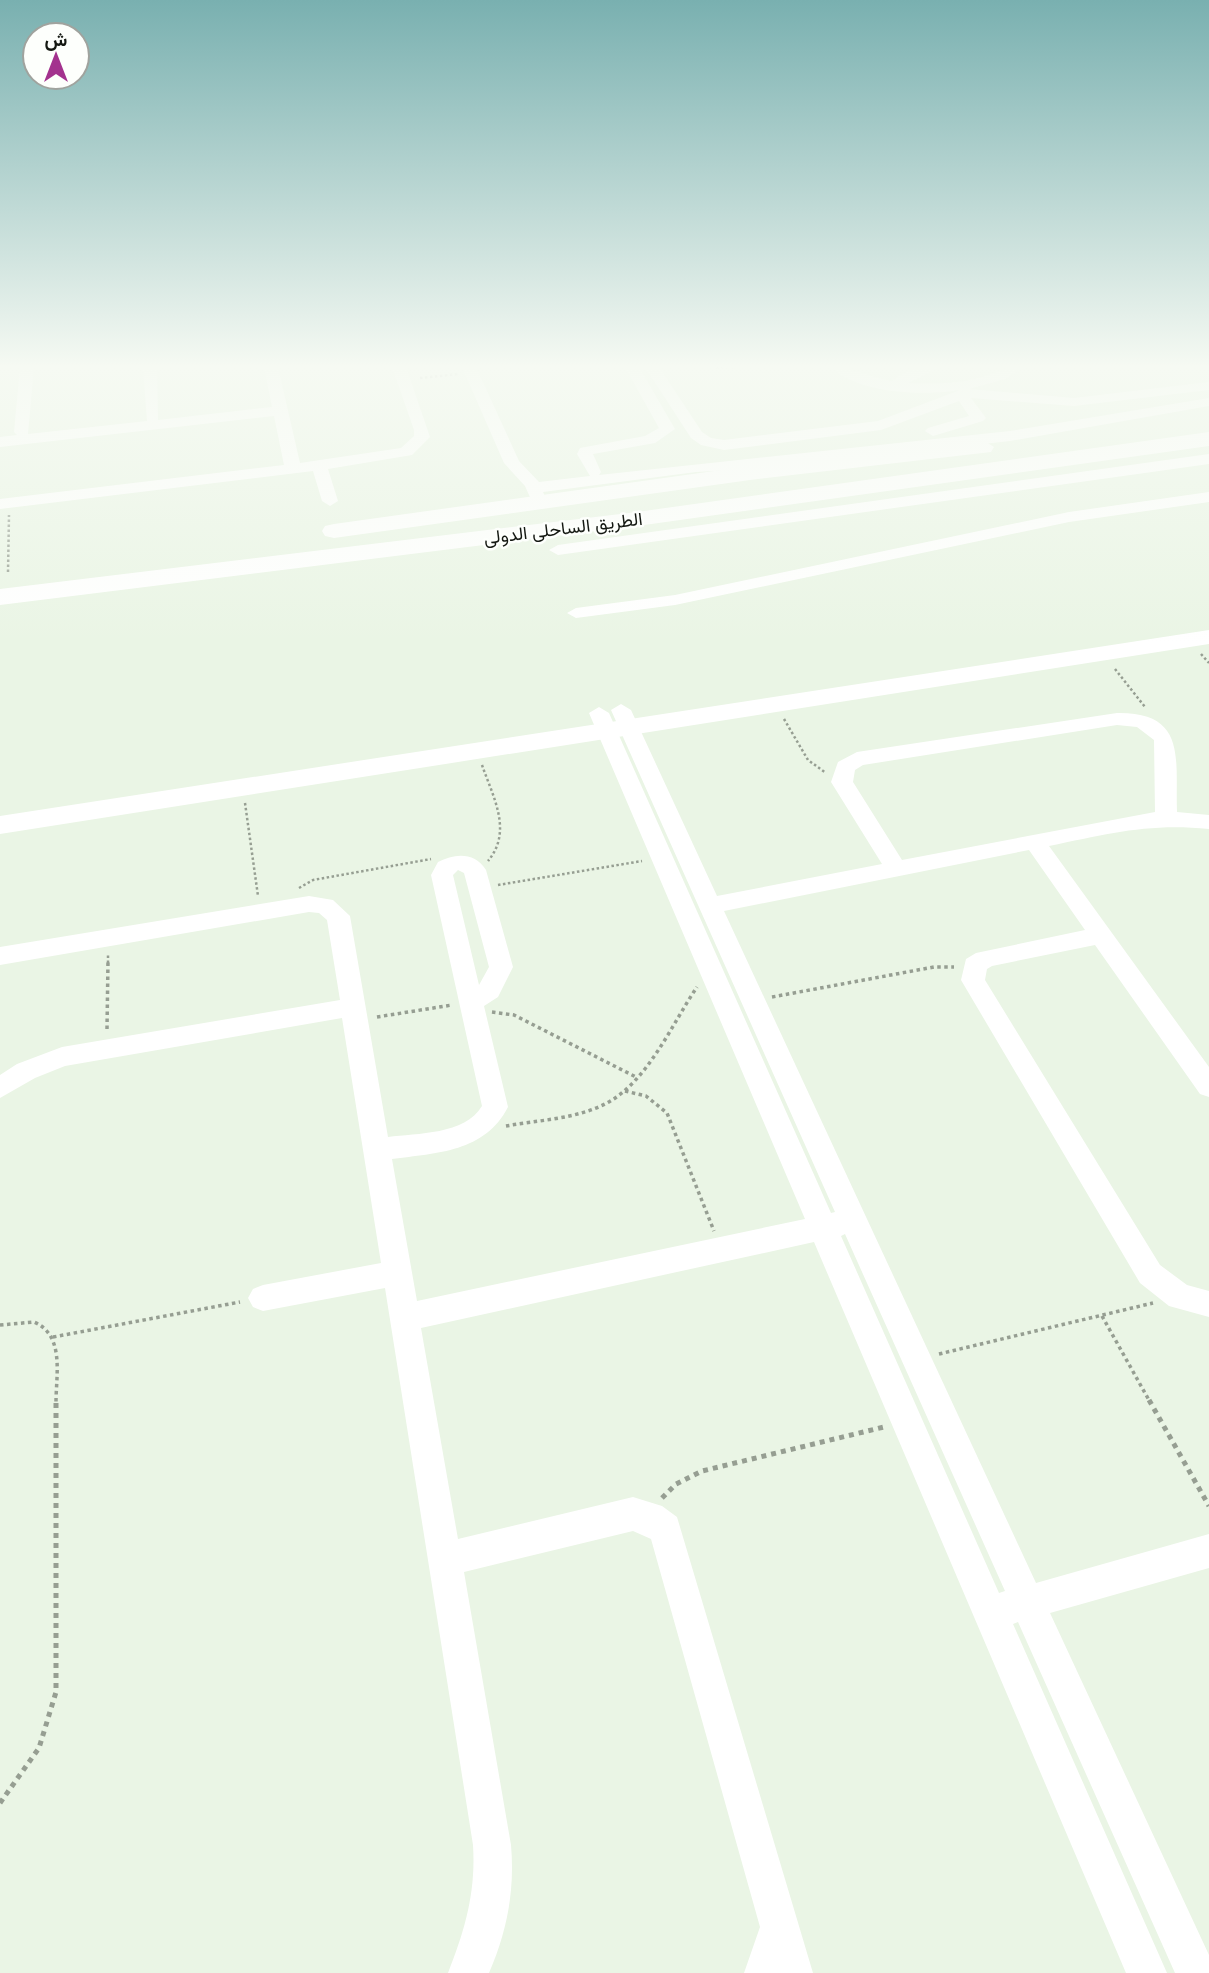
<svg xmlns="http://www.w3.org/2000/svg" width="1209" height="1973" viewBox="0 0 1209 1973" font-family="'Space Grotesk',Vazirmatn,sans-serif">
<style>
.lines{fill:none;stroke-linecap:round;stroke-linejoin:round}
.path-far2{stroke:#969e92;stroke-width:2.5;stroke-dasharray:2.5 2.5;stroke-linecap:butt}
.path-far1{stroke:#969e92;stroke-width:3.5;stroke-dasharray:3.5 3.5;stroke-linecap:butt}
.path{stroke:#969e92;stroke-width:5;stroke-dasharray:5 5;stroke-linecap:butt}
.minor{fill:#fff;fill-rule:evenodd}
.major{fill:#fff;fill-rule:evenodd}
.highway{fill:#fff;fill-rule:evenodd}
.labels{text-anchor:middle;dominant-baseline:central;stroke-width:5;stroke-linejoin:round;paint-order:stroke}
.far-street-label{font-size:18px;fill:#141812;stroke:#fdfffc}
</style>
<rect width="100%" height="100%" fill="#eaf5e5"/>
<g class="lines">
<!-- path-far2 -->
<path class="path-far2" d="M716,367H736
M420,378L458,374
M8,572L9,515
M1201,654L1209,663
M1115,669L1145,707
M784,719L808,760L826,773
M482,765C493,797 513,831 488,861
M245,803L258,896
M498,885L642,861
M299,888L313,880L431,859
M108,963V953"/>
<!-- path-far1 -->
<path class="path-far1" d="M772,997L934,967H954
M492,1012L514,1015L636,1077
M377,1017L452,1005
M107,1029L108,961
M625,1091L646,1096L667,1113L714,1231
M506,1126C539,1120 577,1119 607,1103C648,1081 672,1024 697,987
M1102,1316L1150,1402
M0,1325L34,1322C65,1335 56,1375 56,1402
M53,1337L240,1302
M939,1354L1153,1303"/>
<!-- path -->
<path class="path" d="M1149,1400L1209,1506
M662,1498L676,1484L702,1471L884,1427
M0,1803L39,1748L56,1692V1400"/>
<!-- minor -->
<path class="minor" d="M20,367H34L28,434L147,421L143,367H157L158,420L272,407L264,367H278L300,463L401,448L414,436V430L392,367H406L430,437L412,455L328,469L338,501L330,506L322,501L313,471L0,509V499L284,465L274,416L0,447V437L17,435L14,432Z
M462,367H476L519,461L539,482L590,476L577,454L580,448L645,436L659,428L625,367H639L675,429L655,443L593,454L601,472L599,475L1010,431L1209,398V406L1010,441L770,468L696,472L543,492L547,501L539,506L533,504L525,486L504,463Z
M645,367H659L702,432L711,438L724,440L878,421L960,390C925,396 857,394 832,367C853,367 871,378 892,381C908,368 921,367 941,367L908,383C930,384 953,384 975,379C993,375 1005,367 1023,367L1005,379L969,389L1074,398L1209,382V390L1074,406L971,398L986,418L983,421L933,436L925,431L928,428L969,416L959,401L881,430L724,450L701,445L691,438Z
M1209,454V464L558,555L549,550L558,545Z
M1209,492V502L1069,522L675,605L576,618L567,613L576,608L675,595L1069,512Z
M621,704L631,710L717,896L882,864L831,782L838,762L857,752L1117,713C1188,712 1175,760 1177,812L1209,815V829C1147,823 1109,834 1049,846L1209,1067V1097L1200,1094L1095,945L992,966L987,969L985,980L1160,1265L1187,1285L1209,1291V1317L1169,1306L1140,1283L961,980L966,959L976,953L1085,930L1029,850L724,911L1036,1583L1209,1534V1568L1050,1613L1209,1955V1973H1175L1018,1622L1013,1624L1167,1973H1126L814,1242L421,1328L458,1539L633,1497L662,1506L677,1517L813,1973H744L760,1927L651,1539L633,1531L464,1572L511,1845C515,1891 507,1931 489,1973H448C465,1930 476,1892 473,1845L385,1288L263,1311L253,1307L248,1298L253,1289L263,1285L381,1263L342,1018L65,1066L35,1078L0,1098V1075L17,1064L62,1047L340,1000L327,920L319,913L309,912L0,965V947L309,896L333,900L350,916L388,1137C417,1133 465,1135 482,1106L431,875L438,862C455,853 475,852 486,870L513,967L498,997L484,1006L508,1107C485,1152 437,1153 392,1159L417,1301L805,1219L589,713L599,707L609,713L831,1213L835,1212L611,710ZM1117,725L1137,727L1154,740L1155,812L902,860L853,782L855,770L863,765ZM458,870L464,873L489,967L479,985L453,875ZM845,1234L1005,1591L999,1593L841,1236Z"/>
<!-- major -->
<path class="major" d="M1209,630V644L0,834V816Z"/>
<!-- highway -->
<path class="highway" d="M1209,432V446L637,526L0,605V589L637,512Z
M983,440L994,447L991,452L750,480L334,538L325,536L322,531L325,526L334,524L750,466Z"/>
</g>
<!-- sky -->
<linearGradient id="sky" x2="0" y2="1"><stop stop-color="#79b0b0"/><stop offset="0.57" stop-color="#f6faf3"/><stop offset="1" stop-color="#f6faf3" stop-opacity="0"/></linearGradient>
<rect width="1209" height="643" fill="url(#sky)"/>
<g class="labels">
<!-- far-street labels -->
<g class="far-street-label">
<text transform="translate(563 528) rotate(-7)">الطريق الساحلى الدولى</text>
</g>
</g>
<!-- north arrow -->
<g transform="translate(56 56)"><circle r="33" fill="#fdfffc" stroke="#a0a39e" stroke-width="2"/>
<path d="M0-5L12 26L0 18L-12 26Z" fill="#a3328e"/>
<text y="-10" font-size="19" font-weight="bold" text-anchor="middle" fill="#141812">ش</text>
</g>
</svg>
